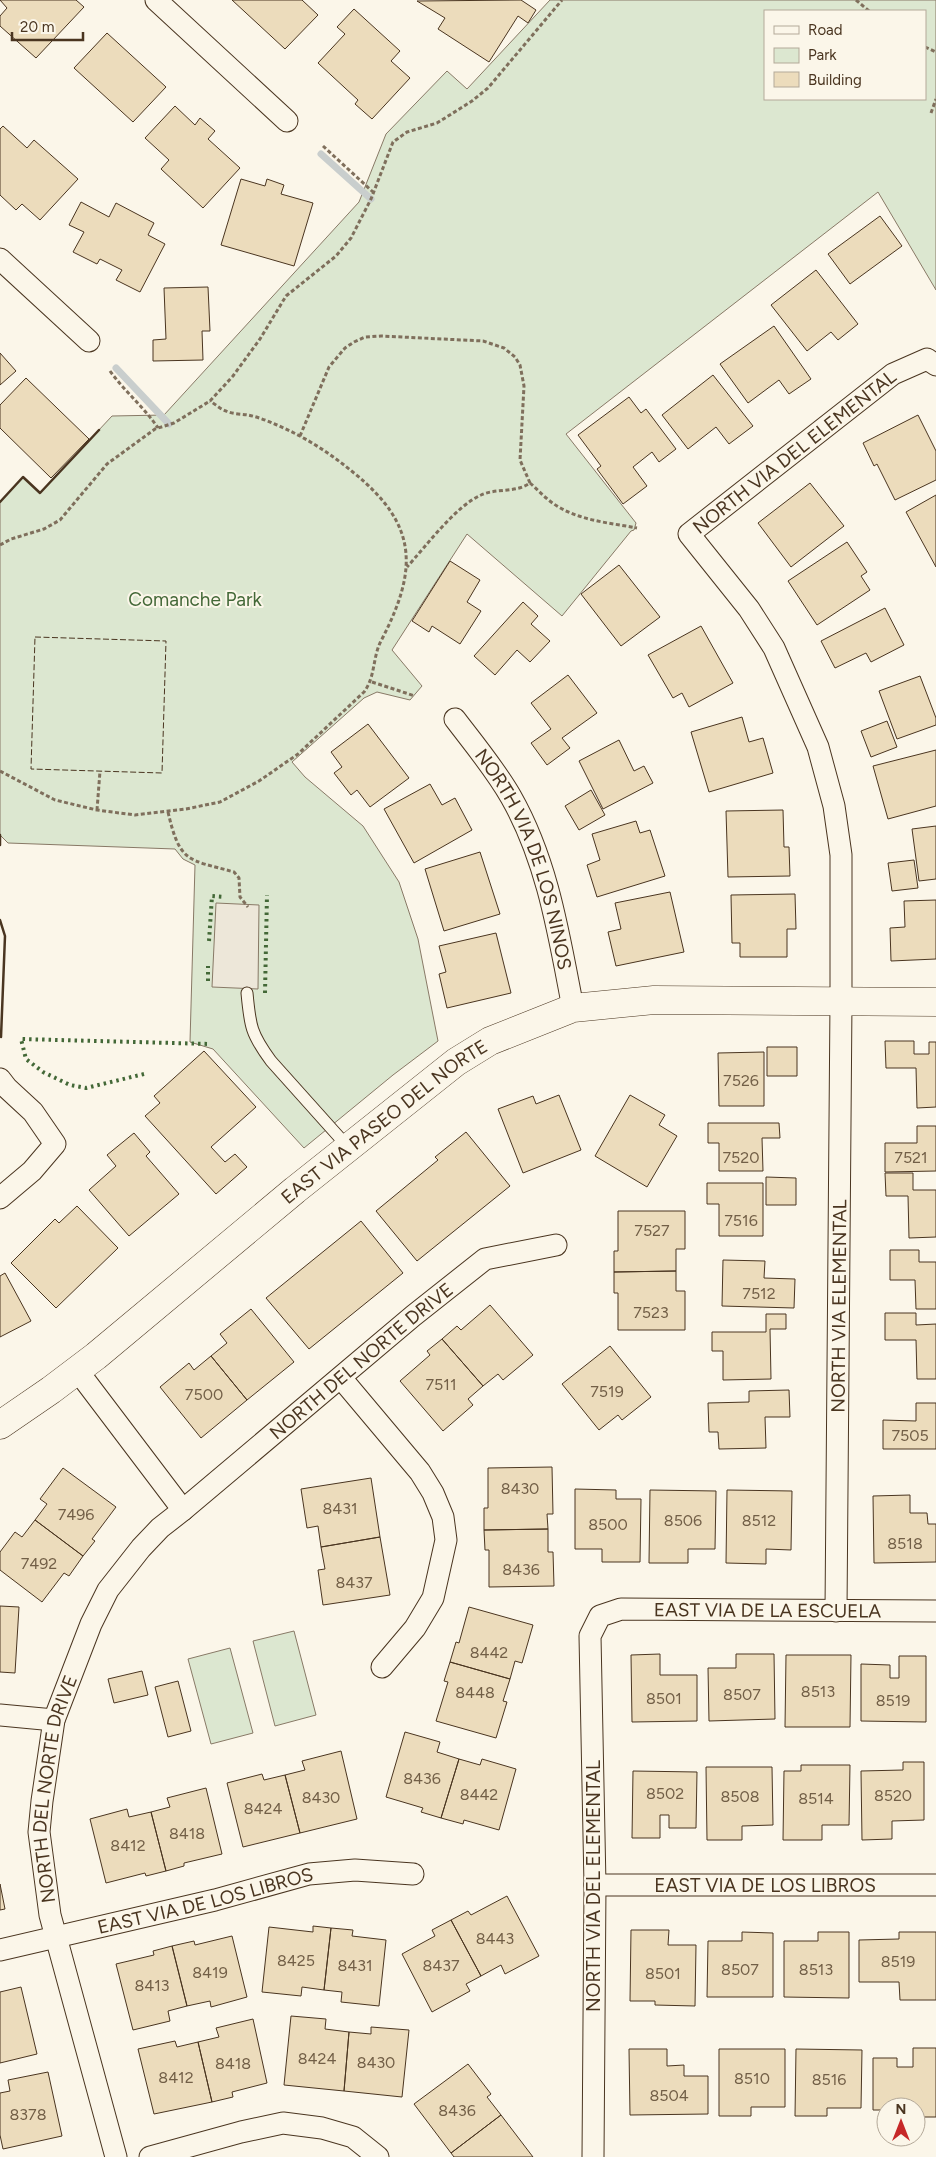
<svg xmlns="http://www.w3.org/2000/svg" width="936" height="2157" viewBox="0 0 936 2157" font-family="Figtree,sans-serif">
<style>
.green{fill:#dce7d0;stroke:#887966;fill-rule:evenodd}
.parking{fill:#ede7d9;stroke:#887966}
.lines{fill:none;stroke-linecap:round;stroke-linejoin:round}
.stream{stroke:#c9cecd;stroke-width:7}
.building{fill:#ecdcbc;stroke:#4a3520}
.lane-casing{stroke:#4a3520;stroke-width:13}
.street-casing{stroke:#4a3520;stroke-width:23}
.secondary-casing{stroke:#4a3520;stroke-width:29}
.path{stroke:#7f6f5c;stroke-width:3;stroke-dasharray:4 2.5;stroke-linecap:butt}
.lane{stroke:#fbf6e9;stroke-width:11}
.street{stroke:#fbf6e9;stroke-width:21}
.secondary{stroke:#fbf6e9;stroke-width:28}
.hedge{stroke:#436837;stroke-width:4;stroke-dasharray:2.5 4;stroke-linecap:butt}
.fence{stroke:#4a3520;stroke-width:1;stroke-dasharray:6 2.5;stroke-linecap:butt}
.wall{stroke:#4a3520;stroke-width:2.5}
.labels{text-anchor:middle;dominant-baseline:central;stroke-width:4;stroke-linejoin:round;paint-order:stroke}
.number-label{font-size:16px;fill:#725f47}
.street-label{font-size:19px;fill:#4a3520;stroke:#fbf6e9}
.park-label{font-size:19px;fill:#436837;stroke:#fbf6e9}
</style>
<rect width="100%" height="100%" fill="#fbf6e9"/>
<!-- green -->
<path class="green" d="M550,0H936V290L878,192L566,434L636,523L634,530L631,531L562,616L467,534L392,650L422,686L410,700L377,692L364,698L292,762L305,777L363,826L399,882L418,939L438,1041L393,1075L304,1148L213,1049L190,1042L195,865L183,859L175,849L8,843L0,835V502L23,477L40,493L112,416L164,415L359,202L386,134L447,71L467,89ZM765,11H925V99H765Z
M294,1631L316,1715L275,1726L253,1641Z
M230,1648L253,1733L211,1744L188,1659Z"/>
<!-- parking -->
<path class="parking" d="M216,903L259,905L258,989L212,987Z"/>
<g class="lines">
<!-- stream -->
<path class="stream" d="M321,154L371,199
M116,368L169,424"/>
</g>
<!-- building -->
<path class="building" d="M0,0H76L84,7L36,58L0,26V16L7,8Z
M232,0H302L318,15L285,49Z
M521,0L536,10L528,23L518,16L489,62L438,29L445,18L417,1Z
M354,9L400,51L391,61L410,78L372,119L355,104L358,100L318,63L345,34L337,27Z
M107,33L166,87L133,122L74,68Z
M175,106L195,125L200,118L215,131L208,139L240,168L203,208L161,169L169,160L145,138Z
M3,126L27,148L34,140L78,179L40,220L22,204L16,210L0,195V129Z
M241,179L265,186L267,179L284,185L281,194L313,203L294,266L221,245Z
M81,202L109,217L116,203L154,223L148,235L165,244L140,292L116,280L122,270L100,259L97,264L73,252L84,232L69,225Z
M880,216L902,246L850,284L828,254Z
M816,270L858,324L838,340L831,332L807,351L771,305Z
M208,287L210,331H202L203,360L153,361V340L166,339L164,288Z
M774,326L811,379L789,394L779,380L748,403L720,364Z
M0,353L16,371L0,385Z
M713,375L753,426L729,444L716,427L688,449L662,415Z
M26,378L89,439L51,478L0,428V405Z
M629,397L641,413L646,409L676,449L659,462L652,452L633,467L647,486L623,504L597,469L601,466L578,435Z
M918,415L936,451V480L895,500L877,464L874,466L863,443Z
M810,483L844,526L791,567L758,523Z
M936,495V567L906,512Z
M847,542L867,572L861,576L870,590L817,625L788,581Z
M450,561L480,580L467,602L481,611L460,644L432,626L429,632L412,621Z
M619,565L660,617L621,646L581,594Z
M523,602L538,616L531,624L550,641L530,662L517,650L495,675L474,656Z
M885,608L904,645L871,662L866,653L835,668L821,641Z
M701,626L733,683L689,707L682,693L673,698L648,655Z
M568,675L597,713L562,738L570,748L547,765L531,743L551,729L531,703Z
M920,676L936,718V725L897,739L879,691Z
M742,717L749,742L763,738L773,773L709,792L691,732Z
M887,721L897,747L871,757L861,731Z
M368,724L409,778L370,807L357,790L351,795L334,773L342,767L331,752Z
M619,740L634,771L644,766L653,783L603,809L579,761Z
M936,750V806L888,819L873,766Z
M430,784L442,805L455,798L472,830L414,863L384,809Z
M591,790L605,815L579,830L565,806Z
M783,810L784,847H789L790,876L728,877L726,811Z
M636,821L640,833L650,830L665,876L597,897L587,865L600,860L592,834Z
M936,826V879L919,881L912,829Z
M480,852L500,914L444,931L425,869Z
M914,860L918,888L892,891L888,863Z
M670,892L684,952L616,966L608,932L621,929L615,903Z
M795,894L796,929H787V957H740V943H732L731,895Z
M936,900V959L891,961L890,928L905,927L904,901Z
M496,933L511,993L447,1008L439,974L446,972L439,946Z
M885,1041H914V1054H929V1042H936V1107L917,1108L916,1068H886Z
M767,1047H797V1076H767Z
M204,1051L256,1107L211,1147L225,1162L235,1154L247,1167L216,1194L145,1116L160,1103L154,1096Z
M764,1052V1106H719L718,1053Z
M559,1095L581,1150L523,1173L498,1109L533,1096L536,1104Z
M630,1095L665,1115L659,1125L677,1136L647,1187L595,1156Z
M708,1123H779L780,1138H762L763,1171H719V1143H708Z
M917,1126H936V1171L885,1172V1143H917Z
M466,1132L510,1186L417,1261L376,1211L438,1160L435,1157Z
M134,1133L150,1152L146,1156L179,1194L129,1236L89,1190L116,1166L107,1155Z
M885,1173H913V1190H936V1237L909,1238L908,1196H886Z
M766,1177L796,1178V1205H766Z
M707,1183H763V1236H719V1204H707Z
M77,1206L118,1248L56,1308L11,1263L55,1219L59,1223Z
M618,1211H685V1249H676V1271L614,1272V1251H618Z
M361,1221L403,1273L309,1349L266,1298Z
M890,1250H919V1262H936V1309H916L915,1280H890Z
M723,1260L765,1261L764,1278L795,1279L794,1308L722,1306Z
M676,1271V1291H685V1330H618V1293H614V1272Z
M5,1273L31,1321L0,1337V1276Z
M490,1305L533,1355L503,1380L498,1374L483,1386L442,1339L457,1326L461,1330Z
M251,1309L294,1362L247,1400L211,1356L227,1343L220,1334Z
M885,1313H916V1325L936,1324V1379H917L916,1340H885Z
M766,1314H786V1329H770L771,1379L723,1380V1351H712V1332H766Z
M442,1339L483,1386L468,1399L473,1405L443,1431L400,1381L430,1355L427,1351Z
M610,1346L651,1397L622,1420L618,1415L599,1430L562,1384Z
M211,1356L247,1400L201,1438L160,1387L189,1363L194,1370Z
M789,1390L790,1417H765L766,1448L719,1449L718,1432H709L708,1403L749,1402V1391Z
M916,1403H936V1449H883V1420L916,1421Z
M552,1467L553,1514H547L548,1529L484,1530V1508H488V1468Z
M63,1468L116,1507L92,1539L95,1541L83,1556L35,1520L47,1504L40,1499Z
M371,1478L380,1537L321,1547L318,1526L307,1528L301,1489Z
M575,1489L616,1490V1499H641L640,1562H602V1549H575Z
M650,1490L716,1491L715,1549H688V1563H649Z
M727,1490L792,1491L791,1550L766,1549V1564L726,1563Z
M910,1495V1513H927L928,1524H936V1562L874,1563L873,1496Z
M35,1520L83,1556L69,1576L64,1573L42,1602L0,1570V1552L15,1532L22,1537Z
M548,1529V1552H553L554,1586L489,1587V1550H485L484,1530Z
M380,1537L390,1595L323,1605L318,1570L325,1569L321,1547Z
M0,1606L19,1607L15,1673L0,1672Z
M469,1607L533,1625L522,1663L515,1661L510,1679L450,1662L456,1642L459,1643Z
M660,1654V1675H697V1721L632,1722L631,1655Z
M736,1654H774L775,1719L709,1721L708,1668H736Z
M786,1655H851L850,1727H785Z
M899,1656H926V1722L861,1721V1664L890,1665V1678H899Z
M450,1662L510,1679L503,1701L507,1702L496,1738L436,1721L448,1682L444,1681Z
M142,1671L148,1695L114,1703L108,1679Z
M178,1681L191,1731L168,1737L155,1687Z
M405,1732L440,1742L437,1752L459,1759L441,1818L421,1812L423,1808L386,1797Z
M341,1751L357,1819L300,1833L285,1775L305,1770L302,1761Z
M459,1759L480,1765L482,1759L516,1769L499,1830L464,1820L463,1824L441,1818Z
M903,1762H924V1820L892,1821V1839L862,1840L861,1771L903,1770Z
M801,1765H850L849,1825H822V1840H783L784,1771H801Z
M706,1767H772L773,1825L742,1826V1840H707Z
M633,1771L697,1772L696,1828H669V1815H660V1838H632Z
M262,1774L264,1780L285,1775L300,1833L243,1847L227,1783Z
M206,1788L222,1854L184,1863V1866L166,1871L151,1812L170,1807L167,1798Z
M127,1809L129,1817L151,1812L166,1871L146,1876L145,1873L106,1883L90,1819Z
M0,1884L5,1909L0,1910Z
M507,1896L539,1956L505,1974L501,1965L481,1976L451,1920L468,1911L471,1915Z
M451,1920L481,1976L466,1984L470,1991L432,2012L402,1954L435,1936L432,1930Z
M313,1926L331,1928L324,1990L302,1987L301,1996L262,1992L269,1927L313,1932Z
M331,1928L353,1930L352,1936L386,1940L379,2006L341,2002L342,1992L324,1990Z
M631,1930H669L668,1945H696L695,2006L655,2005V2001H630Z
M742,1932L773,1933V1997H707L708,1941H742Z
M818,1932H849V1998L784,1997V1941H818Z
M899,1932H936V2000H900L899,1982H859V1940L899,1939Z
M232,1936L247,1997L211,2007L210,2001L187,2006L172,1946L194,1941L195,1945Z
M172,1946L187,2006L168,2011L170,2021L133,2030L116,1964L154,1955L153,1951Z
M21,1987L37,2054L0,2063V1992Z
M291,2016L326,2019L325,2029L349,2032L344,2091L284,2085Z
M253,2019L267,2083L232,2092L233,2097L212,2102L198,2042L219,2037L216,2028Z
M371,2027L409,2030L402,2097L344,2091L349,2032L371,2034Z
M175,2041L177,2047L198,2042L212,2102L154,2114L138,2049Z
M913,2048H936V2117H916V2107H886V2110H873V2058H897V2067H913Z
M629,2049H667V2066L684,2065V2076H708V2114L630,2115Z
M719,2049H785V2107H751V2116H719Z
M796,2049L862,2050L861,2108H827V2116H795Z
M468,2064L491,2094L487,2097L501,2115L451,2153L414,2104Z
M48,2072L62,2136L3,2149L0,2135V2093L10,2091L8,2080Z
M501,2115L533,2157H454L451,2153Z"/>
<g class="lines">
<defs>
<path id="lane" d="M247,993C250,1026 251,1034 271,1061L348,1147"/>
<g id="street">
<path d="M156,0L287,121"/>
<path d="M0,259L89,341"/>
<path id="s1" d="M455,719C474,744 495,769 511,797C548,862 559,936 573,1008"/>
<path d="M0,1079L7,1088L33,1112L55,1144L32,1171L0,1198"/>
<path d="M77,1370L183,1510"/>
<path d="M341,1378L420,1472L433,1493L443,1517L446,1540L433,1598L415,1628L382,1667"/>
<path id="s2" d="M836,1611L841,1001V855L834,806L818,747L774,648L749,609L689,534L893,374L927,359L936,365"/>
<path d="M0,1715L54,1720"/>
<path id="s3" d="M595,1885H936"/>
<path id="s4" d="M0,1950L215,1900L309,1874L355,1870L413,1874"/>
<path id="s5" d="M116,2157L50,1915L39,1832L42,1801L54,1720L91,1624L108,1590L141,1548L160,1528L183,1510L413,1316L485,1259L556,1245"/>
<path d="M150,2157L241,2132L283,2123L322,2128L353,2137L378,2157"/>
<path id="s6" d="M593,2157L595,1885L590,1636L600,1616L621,1609L936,1611"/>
</g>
<g id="secondary">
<path id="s7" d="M0,1425L51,1390L96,1356L295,1190L456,1062L490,1041L573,1008L654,1000L936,1002"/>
</g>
</defs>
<!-- lane casing -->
<use href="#lane" class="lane-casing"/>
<!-- street casing -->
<use href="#street" class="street-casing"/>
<!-- secondary casing -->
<use href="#secondary" class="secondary-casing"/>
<!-- path -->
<path class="path" d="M856,0L869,11
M925,47L936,52
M931,113L936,99
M323,146L373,192
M110,371C125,392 144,407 158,428
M300,436L329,367L345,348L354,342L365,337L381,336L483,341L504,348L515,357L520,365L524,386L520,460L530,483C516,493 496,488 481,495C456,506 426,546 407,567
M530,483C539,491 547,500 557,506C581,521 611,523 637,528
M0,545L11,539L44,529L60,520L107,464L155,429L174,423L210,401L233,376L260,339L286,296L336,256L351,238L371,199L393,142L407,132L437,123L472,101L488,88L562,0
M372,682L415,696
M0,771L55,800L97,810L135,815L186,809L220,802L259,781L298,754L364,692C376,676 372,657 382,639C418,569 418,525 354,473C330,453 305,437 277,425C268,421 258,417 248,415C241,414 232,414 226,411C220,409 215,404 210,401
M97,810L100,771
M168,812C180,863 187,859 234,872L239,878L240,897L248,907"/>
<!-- lane -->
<use href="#lane" class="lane"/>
<!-- street -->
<use href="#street" class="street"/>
<!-- secondary -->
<use href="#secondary" class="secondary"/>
<!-- hedge -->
<path class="hedge" d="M209,941L212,896L225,897
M208,981V966
M265,993L267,895
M144,1074L86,1088L70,1085L43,1072L26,1059L21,1039L211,1044"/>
<!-- fence -->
<path class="fence" d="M35,637L166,641L162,773L31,769Z"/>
<!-- wall -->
<path class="wall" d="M0,502L23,477L40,493L99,430
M0,835V845
M0,920L5,936L1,1037"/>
</g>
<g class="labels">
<!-- number labels -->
<g class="number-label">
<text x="741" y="1080">7526</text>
<text x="741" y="1157">7520</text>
<text x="911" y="1157">7521</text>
<text x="741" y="1220">7516</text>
<text x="652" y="1230">7527</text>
<text x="759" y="1293">7512</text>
<text x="651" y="1312">7523</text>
<text x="441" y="1384">7511</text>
<text x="607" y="1391">7519</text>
<text x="204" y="1394">7500</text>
<text x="910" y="1435">7505</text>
<text x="520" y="1488">8430</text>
<text x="340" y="1508">8431</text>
<text x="76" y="1514">7496</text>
<text x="683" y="1520">8506</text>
<text x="759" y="1520">8512</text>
<text x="608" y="1524">8500</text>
<text x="905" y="1543">8518</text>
<text x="39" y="1563">7492</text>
<text x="521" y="1569">8436</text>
<text x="354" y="1582">8437</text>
<text x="489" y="1652">8442</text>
<text x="818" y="1691">8513</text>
<text x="475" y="1692">8448</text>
<text x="742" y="1694">8507</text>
<text x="664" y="1698">8501</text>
<text x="893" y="1700">8519</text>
<text x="422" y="1778">8436</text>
<text x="665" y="1793">8502</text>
<text x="479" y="1794">8442</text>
<text x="893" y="1795">8520</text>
<text x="740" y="1796">8508</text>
<text x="321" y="1797">8430</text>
<text x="816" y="1798">8514</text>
<text x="263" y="1808">8424</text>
<text x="187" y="1833">8418</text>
<text x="128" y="1845">8412</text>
<text x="495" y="1938">8443</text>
<text x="296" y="1960">8425</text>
<text x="898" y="1961">8519</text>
<text x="355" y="1965">8431</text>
<text x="441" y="1965">8437</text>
<text x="740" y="1969">8507</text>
<text x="816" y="1969">8513</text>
<text x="210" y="1972">8419</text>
<text x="663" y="1973">8501</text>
<text x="152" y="1985">8413</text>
<text x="317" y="2058">8424</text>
<text x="376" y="2062">8430</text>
<text x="233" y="2063">8418</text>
<text x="176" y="2077">8412</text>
<text x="752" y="2078">8510</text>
<text x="829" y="2079">8516</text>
<text x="669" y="2095">8504</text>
<text x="457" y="2110">8436</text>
<text x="28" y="2114">8378</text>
</g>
<!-- street labels -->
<g class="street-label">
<text stroke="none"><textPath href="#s2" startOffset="1251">NORTH VIA DEL ELEMENTAL</textPath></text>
<text stroke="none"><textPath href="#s1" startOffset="159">NORTH VIA DE LOS NINOS</textPath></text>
<text stroke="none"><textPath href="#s7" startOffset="490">EAST VIA PASEO DEL NORTE</textPath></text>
<text stroke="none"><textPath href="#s2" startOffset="305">NORTH VIA ELEMENTAL</textPath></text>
<text stroke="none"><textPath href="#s5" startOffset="931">NORTH DEL NORTE DRIVE</textPath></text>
<text stroke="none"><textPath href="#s6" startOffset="712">EAST VIA DE LA ESCUELA</textPath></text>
<text stroke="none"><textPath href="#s5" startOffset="379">NORTH DEL NORTE DRIVE</textPath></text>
<text stroke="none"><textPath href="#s3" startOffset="170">EAST VIA DE LOS LIBROS</textPath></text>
<text transform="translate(593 1886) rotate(-90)">NORTH VIA DEL ELEMENTAL</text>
<text stroke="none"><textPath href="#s4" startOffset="211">EAST VIA DE LOS LIBROS</textPath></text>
</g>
<!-- park labels -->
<g class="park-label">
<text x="195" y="599">Comanche Park</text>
</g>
</g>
<!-- legend -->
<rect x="764" y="10" width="162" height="90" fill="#fbf6e9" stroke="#b4a999"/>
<rect x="774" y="26" width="25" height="8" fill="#fbf6e9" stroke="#b4a999"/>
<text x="808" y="35" font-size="15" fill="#4a3520">Road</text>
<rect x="774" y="48" width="25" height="15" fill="#dce7d0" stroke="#b4a999"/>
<text x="808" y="60" font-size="15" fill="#4a3520">Park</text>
<rect x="774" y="72" width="25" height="15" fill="#ecdcbc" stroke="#b4a999"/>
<text x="808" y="85" font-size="15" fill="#4a3520">Building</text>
<!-- north arrow -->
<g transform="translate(901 2122)"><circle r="24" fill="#fbf6e9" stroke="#b4a999"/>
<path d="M0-4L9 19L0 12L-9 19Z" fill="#c62828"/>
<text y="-8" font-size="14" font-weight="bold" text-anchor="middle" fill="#4a3520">N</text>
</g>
<!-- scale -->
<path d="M12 32v8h71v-8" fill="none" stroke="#4a3520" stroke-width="2.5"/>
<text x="20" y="32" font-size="15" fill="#4a3520" stroke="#fbf6e9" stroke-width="4" paint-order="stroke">20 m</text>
</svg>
